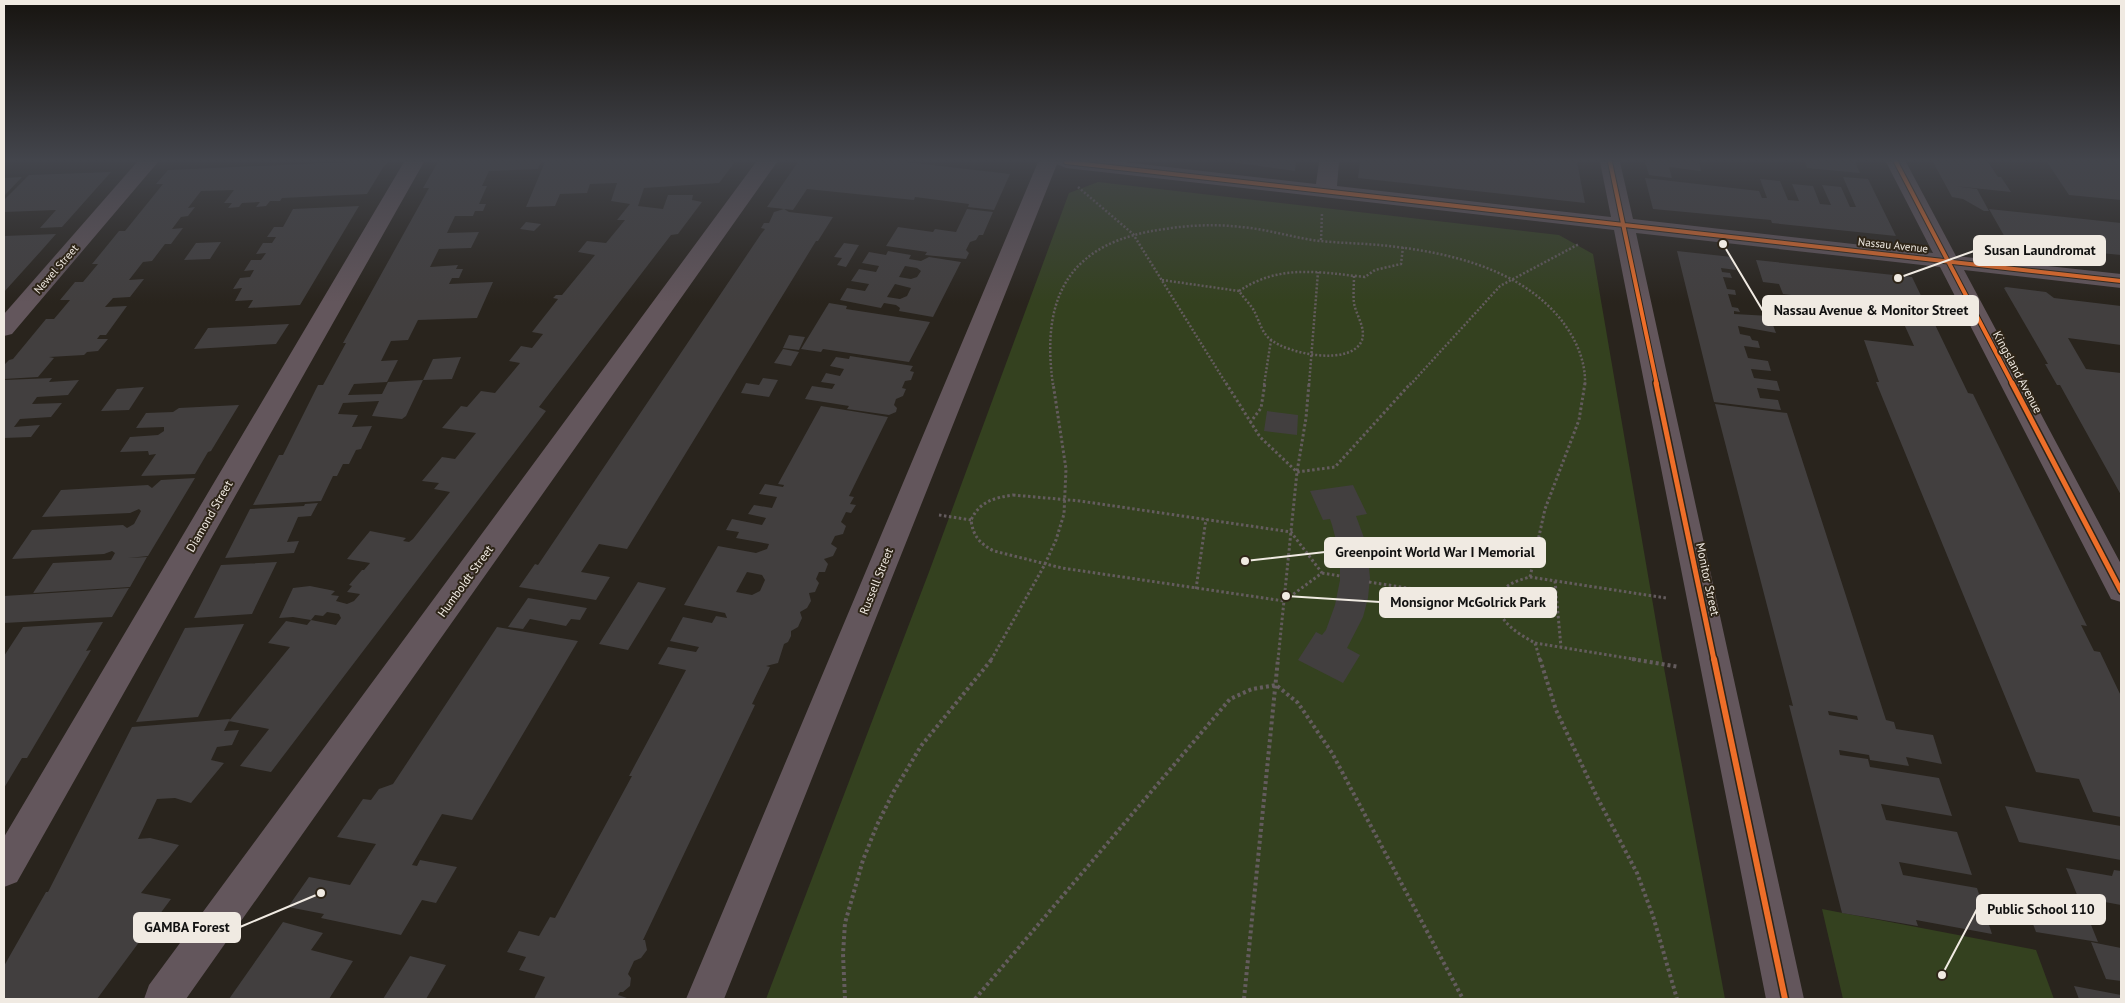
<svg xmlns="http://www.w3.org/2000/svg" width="2125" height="1003" viewBox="0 0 2125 1003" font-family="'PT Sans',sans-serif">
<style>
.green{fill:#34411f}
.building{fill:#423f3f;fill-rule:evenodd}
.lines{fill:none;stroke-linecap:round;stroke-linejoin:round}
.path-far2{stroke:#645c5e;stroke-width:2.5;stroke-dasharray:2 2;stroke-linecap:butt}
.path-far1{stroke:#645c5e;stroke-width:3;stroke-dasharray:2.5 2.5;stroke-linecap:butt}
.path{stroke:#645c5e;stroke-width:4;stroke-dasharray:3 3;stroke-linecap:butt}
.minor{fill:#63565c;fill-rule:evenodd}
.cycleway-far2-casing{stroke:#2e2518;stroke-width:6}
.cycleway-far1-casing{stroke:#2e2518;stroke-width:8}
.cycleway-casing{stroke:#2e2518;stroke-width:9}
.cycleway-far2{stroke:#ee6e29;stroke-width:4}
.cycleway-far1{stroke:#ee6e29;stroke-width:5}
.cycleway{stroke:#ee6e29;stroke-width:6}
.labels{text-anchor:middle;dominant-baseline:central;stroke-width:4;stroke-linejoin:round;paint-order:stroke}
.far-street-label{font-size:11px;fill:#f0eae2;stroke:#2e2518}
.street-label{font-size:12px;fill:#f0eae2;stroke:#2e2518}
.leader{fill:none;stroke:#f0eae2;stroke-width:2}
.callout-dot{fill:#f0eae2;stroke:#2e2518;stroke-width:2}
.callout{fill:#f0eae2;stroke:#f0eae2;stroke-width:2}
.callout-label{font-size:14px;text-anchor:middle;font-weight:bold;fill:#111}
</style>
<rect width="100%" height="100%" fill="#29241d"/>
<!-- green -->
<path class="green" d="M1098,182L1559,235L1593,254L1662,657L1725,999H766L929,572L1069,193Z
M1822,909L2036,950L2054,999H1843Z"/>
<!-- building -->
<path class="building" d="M348,162H388L384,166L367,194L282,198L280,201H270L266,206L256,207L260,202L242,203L239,207L228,208L232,203H224L234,190L201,191L188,208L195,207L188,216L181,217L172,229L183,228L171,244H165L152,261L143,262L129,280L144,279L130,297L113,298L105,307L127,306L106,335H100L97,339H108L98,351L87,352L84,355L49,357L54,358L38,377L4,379V365L9,360L13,359L46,319H54L70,300H60L75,282H83L98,264H92L119,231H125L163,184H156L168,170Z
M438,162H541L538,169L489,171L482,186H487L479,204H486L483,211H475L473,216H455L447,233L479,232L471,248L439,249L430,267L458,265L456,269H463L459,278H452L449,284L493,282L477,318L418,320L408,340L391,341L381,361L398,360L387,382L354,384L348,395L382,394L388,382L423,380L406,416L402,419L372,416L379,401L343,403L338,414L358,415L352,427L372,426L361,449L356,450L349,464H343L337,476H333L321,501L253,505L279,455H283L318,385H323L346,343H343L429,188H423Z
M545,162H735L719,183L644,188L638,206L663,209L668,195H693L692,200L702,202L678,234L671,235L539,407L546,411L271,772L240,766L269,729L229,721L290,647L268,643L286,621L307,625L311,620L293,617L279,618L293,588L310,586L335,591L331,595L339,596L336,601L347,604L354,601L360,594L347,592L352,586L349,585L362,570H364L370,563L347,559L370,531L406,538L403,541L409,542L413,539L450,492L434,489L439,483L422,481L442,457L455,459L476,433L442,428L461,406L467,407L481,391L495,393L520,363L509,361L521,346L532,348L543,334L532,332L558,299L553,298L556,295H562L595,255L578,252L587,241L606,243L625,220H617L630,204L611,201L617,183L590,184L587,193L560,194L555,206L526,207ZM327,612L339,614L341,618L336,625L311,620L315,615L323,616Z
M798,162H906L1010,174L994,210L968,207L969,204L915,197L914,200L807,189L793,210L784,209L789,212L833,217L818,241H816L627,549L599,544L581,572L610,577L596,600L519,587L535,564L538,565L761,234L765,229L761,228L764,223H769L774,212L784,209L767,207Z
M1231,162H1296L1295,171Z
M1360,162H1577L1585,203L1358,178Z
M1644,162H1699L1701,171L1669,167L1672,178L1649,175L1646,165Z
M1805,162H1855L1860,173L1807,168Z
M1933,162H1988L1998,177H2001L2011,192L1954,186L1977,189L1989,211H1984L1963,199L1952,197Z
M2047,162H2121V200L2069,195Z
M111,172L62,227L40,228L56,210L4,212V200L29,175Z
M22,177L4,196V178Z
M1843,177L1868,179L1896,236L1772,223L1771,220L1653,209L1645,178L1759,191L1762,198H1767L1760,179L1780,181L1788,200L1799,201L1792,184L1813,186L1820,204L1831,205L1822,185L1841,187L1850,207H1856Z
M359,206L300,305L248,308L253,300L235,301L242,288L233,289L240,278L250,277L254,270L244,271L251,260H261L266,253L256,254L263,243H272L276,237H267L274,227H283L293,209Z
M967,209L993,212L983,235H979L976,240L970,242L966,250L969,253L966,259L925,255L927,252L886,246L898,227L933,232L935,229L956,232Z
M1989,209L2121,223V255L2080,251L2084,256L2011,248Z
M526,222L541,224L534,231L520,229Z
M56,234L41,251L4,292V236Z
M221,242L210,259L184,260L196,243Z
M844,243L859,245L846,267L837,265L842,258L834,257Z
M888,251L911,255L909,259L921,261L929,257L961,262L933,317L899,311L900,308L896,305L884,303L881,308L840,300L847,288L865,291L869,284L851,281L859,269L876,272L879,266L862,263L869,252L886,255ZM905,266L917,268L921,271L917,277L911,279L899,277ZM895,284L911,288L907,296L900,299L887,297Z
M1677,251L1732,257L1736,270L1721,268L1722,272L1730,273L1732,278L1723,277L1727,289L1735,290L1736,295L1728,294L1732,307L1738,308L1740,312L1734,311V314L1770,316L1773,325L1776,333L1738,326L1740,334L1750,336L1752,340L1758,341L1760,348L1744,346L1748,358L1768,361L1771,371L1751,369L1754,378L1777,381L1780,391L1757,388L1760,398L1778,400L1781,410L1714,402Z
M1756,260L1912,277L1968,393L1973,394L2087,626L2081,625L2094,651L2100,652L2121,696V817L2093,812L2079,779L2036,772L1876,382H1879L1864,340L1914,346L1899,313L1801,302L1799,296L1783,294L1779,284L1763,282Z
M2006,287L2046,292L2054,298L2121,306V345L2068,338L2086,369L2121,373V495L2060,385H2057L2045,364H2048L2004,288Z
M829,303L847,306L846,309L930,322L909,362L823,349L821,352L801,349Z
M289,324L276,344L194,349L208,328Z
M789,335L805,337L799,350L783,348Z
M783,349L799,352L791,366L774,363Z
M850,356L913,366L910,371L914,372L911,380L905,381L902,388L906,389L903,396L896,399L894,405L897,408L896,412L889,415L847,409L849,406L805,399L812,386L832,389L835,384L821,382L826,373L840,376L844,369L830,366L836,357L849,359Z
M461,357L452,379L423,380L433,359Z
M52,378L49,382L79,380L68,395L37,397L32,404L62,403L51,417L20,419L14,427L40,425L31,437L4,438V380Z
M763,378L778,380L769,397L741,393L746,383L759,385Z
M144,387L129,410L101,411L117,389Z
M1715,404L1787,413L1886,720L1894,722L1896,729L1933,735L1942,764L1906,757L1909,766L1870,760L1869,755L1839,750L1840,755L1868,759L1870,767L1939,778L1952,816L1881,804L1886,820L1957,832L1972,875L1899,862L1903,875L1977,888L1992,934L1916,920L1918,926L1842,913L1789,705L1793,706ZM1828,711L1857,716L1858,720L1829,715Z
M239,405L211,451L208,452L195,474L141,476L156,454L149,455L148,451L120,452L130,437L158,435L164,431V427L136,428L146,413L173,412L179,408Z
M821,406L888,417L849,496L854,497L850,504L856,505L851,513L846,512L841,522L846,526L843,534L835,536L831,544L837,548L833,556L824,559L828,564L825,572H819L816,579L819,583L815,592L809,593L811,601L807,608L800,612L802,618L798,627L791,631V636L788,642L784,644L778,663L766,666L770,667L752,704L755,705L643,940H645L647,950L641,958L634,961L628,974L631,978L630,986L623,992H620L618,995L630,999H534L545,977L519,970L526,957L507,952L519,931L539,936L550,917L555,918L632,776H629L686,670L658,664L668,647L696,652L699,647L670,641L683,617L712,623L716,616L727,618L725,613L684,605L718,546L756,553L767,549L769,544L736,538L739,532L726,530L732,519L762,525L766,518L748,514L754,505L772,508L777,497L759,494L765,484L783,487L784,485L778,484ZM747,572L762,575L765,580L760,591L752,595L736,592Z
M1267,411L1298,415L1297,435L1264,431Z
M195,478L148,556L128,558L147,557L130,587L33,593L53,563L111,560L115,553L112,551L104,554L12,559L32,530L123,525L127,528L134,524L141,511L139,509L130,513L42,517L61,490L148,485L152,488L161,480Z
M1353,485L1367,514L1356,516L1367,546L1370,578L1368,598L1363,617L1347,648L1360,655L1343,683L1298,660L1316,632L1322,635L1326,630L1335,605L1340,580V555L1332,525L1330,519L1323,520L1310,491Z
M318,503L311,516L298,517L287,542L299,541L294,553L225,558L250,509L304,506L305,504Z
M277,562L252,614L194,618L221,565Z
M638,582L666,588L628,650L599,644Z
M129,588L112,617L4,623V596Z
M528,598L587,608L580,620L571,619L566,626L530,619L523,629L508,627Z
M103,622L86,651L91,650L27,758H22L4,788V656L23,627Z
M244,624L198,717L136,722L185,628Z
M497,627L578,641L472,820L442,814L412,865L417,866L420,860L457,867L436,903L422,900L401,935L321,918L324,914L288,907L309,877L350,885L376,844L337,837L363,799L371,800L379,789L393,784Z
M230,719L224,731L239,730L232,745L217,747L211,760L224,763L191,803L175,798L157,799L138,839L150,838L179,845L141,893L171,899L97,999H4V966L46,892H48L132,727Z
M2005,806L2121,826V860L2019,842Z
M2066,868L2112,876L2114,870L2121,871V905L2078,897Z
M2022,895L2083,905L2098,942L2036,932Z
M283,922L323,933L311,950L353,961L329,999H229Z
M2091,942L2121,948V981L2106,979Z
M410,956L446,965L426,999H383Z
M2074,986L2121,995V999H2079Z"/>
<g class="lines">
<!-- path-far2 -->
<path class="path-far2" d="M1078,187L1133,234L1227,385
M1321,240L1322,213
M1354,276C1354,285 1353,294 1354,303C1356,315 1366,328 1362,340C1352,367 1287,354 1270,339C1261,332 1259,319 1253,309C1249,303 1243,297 1239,291C1280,264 1318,272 1365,277L1375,270L1401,264L1403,247
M1162,280L1239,291
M1053,385C1040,293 1072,241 1165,229C1190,225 1216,224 1241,227C1265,229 1288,236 1312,240C1334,243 1357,243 1379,245C1442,251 1515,266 1558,316C1574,335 1586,359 1585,385
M1264,385L1271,340
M1309,385L1318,272
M1410,385L1500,286L1579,244"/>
<!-- path-far1 -->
<path class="path-far1" d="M1226,383L1260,437L1297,472L1335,467L1411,383
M1250,423L1261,408L1265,383
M1013,495L1080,501L1291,532L1322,573L1284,601L1062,568L994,551C980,544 973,536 971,520C980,501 994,498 1013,495Z
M939,515L971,520
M1322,573L1340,576
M1530,577L1666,598
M1555,581L1561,647
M1369,582L1497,602
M1196,589L1206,519
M1535,643L1639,660
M991,660L1044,566L1056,540L1064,514L1066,469L1053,383
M1278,660L1297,472L1306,418L1309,383
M1540,660L1535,643C1517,633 1498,622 1497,600C1503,585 1515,581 1530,577L1545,509L1579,420L1585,383"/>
<!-- path -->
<path class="path" d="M1540,659L1556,710L1597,797L1637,873L1653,916L1677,999
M1632,659L1679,667
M845,999L843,954L845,923L863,860L877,825L894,791L921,746L992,659
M975,999L1230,699L1252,689L1276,685L1298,703L1332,753L1463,999
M1244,999L1278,659"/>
<!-- minor -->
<path class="minor" d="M137,162H158L12,334L4,336V314Z
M404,162H424L17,882L4,887V837Z
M756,162H777L186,999H144L149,985Z
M1038,162H1124L1316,184L1319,162H1339L1337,186L1611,217L1600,162H1620L1633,219L1933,253L1886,162H1906L1956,256L2121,274V288L1964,270L2121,564V602L2111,599L1940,267L1636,233L1804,999H1766L1614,230L1066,168L1057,164L724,999H686Z"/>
<defs>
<path id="cycleway-far2" d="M1066,162L2121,281
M1610,162L1657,385
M1896,162L2013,385"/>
<path id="cycleway-far1" d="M1656,383L1714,660
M2012,383L2121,591"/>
<path id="cycleway" d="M1714,659L1785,999"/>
</defs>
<!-- cycleway-far2 casing -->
<use href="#cycleway-far2" class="cycleway-far2-casing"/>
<!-- cycleway-far1 casing -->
<use href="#cycleway-far1" class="cycleway-far1-casing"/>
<!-- cycleway casing -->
<use href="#cycleway" class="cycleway-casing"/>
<!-- cycleway-far2 -->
<use href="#cycleway-far2" class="cycleway-far2"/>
<!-- cycleway-far1 -->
<use href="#cycleway-far1" class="cycleway-far1"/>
<!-- cycleway -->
<use href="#cycleway" class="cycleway"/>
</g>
<!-- sky -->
<linearGradient id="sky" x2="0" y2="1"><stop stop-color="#171410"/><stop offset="0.53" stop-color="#43454c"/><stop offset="1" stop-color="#43454c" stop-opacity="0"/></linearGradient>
<rect width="2125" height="303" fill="url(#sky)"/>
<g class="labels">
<!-- far-street labels -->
<g class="far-street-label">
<text transform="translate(1893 245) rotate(6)">Nassau Avenue</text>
<text transform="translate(56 269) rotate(-49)">Newel Street</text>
</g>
<!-- street labels -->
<g class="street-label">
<text transform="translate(2018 372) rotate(62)">Kingsland Avenue</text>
<text transform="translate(209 516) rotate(-60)">Diamond Street</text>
<text transform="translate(1708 579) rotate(78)">Monitor Street</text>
<text transform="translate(465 581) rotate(-54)">Humboldt Street</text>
<text transform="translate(876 581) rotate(-68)">Russell Street</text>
</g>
</g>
<!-- callouts -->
<path class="leader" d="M1898 278L1974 251M1723 244L1763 311M1245 561L1325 552M1286 596L1380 602M1942 975L1977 909M321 893L240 927"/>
<g class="callout-dot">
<circle cx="1898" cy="278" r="5"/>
<circle cx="1723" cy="244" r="5"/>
<circle cx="1245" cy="561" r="5"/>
<circle cx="1286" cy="596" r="5"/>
<circle cx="1942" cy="975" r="5"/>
<circle cx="321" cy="893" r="5"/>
</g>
<g class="callout">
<rect x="1974" y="236" width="131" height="29" rx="5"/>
<rect x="1763" y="296" width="215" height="29" rx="5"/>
<rect x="1325" y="538" width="220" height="29" rx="5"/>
<rect x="1380" y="588" width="176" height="29" rx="5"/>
<rect x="1977" y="895" width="128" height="29" rx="5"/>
<rect x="134" y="913" width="106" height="29" rx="5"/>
</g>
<g class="callout-label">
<text x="2040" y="255">Susan Laundromat</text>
<text x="1871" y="315">Nassau Avenue &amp; Monitor Street</text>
<text x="1435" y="557">Greenpoint World War I Memorial</text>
<text x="1468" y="607">Monsignor McGolrick Park</text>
<text x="2041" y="914">Public School 110</text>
<text x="187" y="932">GAMBA Forest</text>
</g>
<!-- border -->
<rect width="2125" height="1003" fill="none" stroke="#f0eae2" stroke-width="10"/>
</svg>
